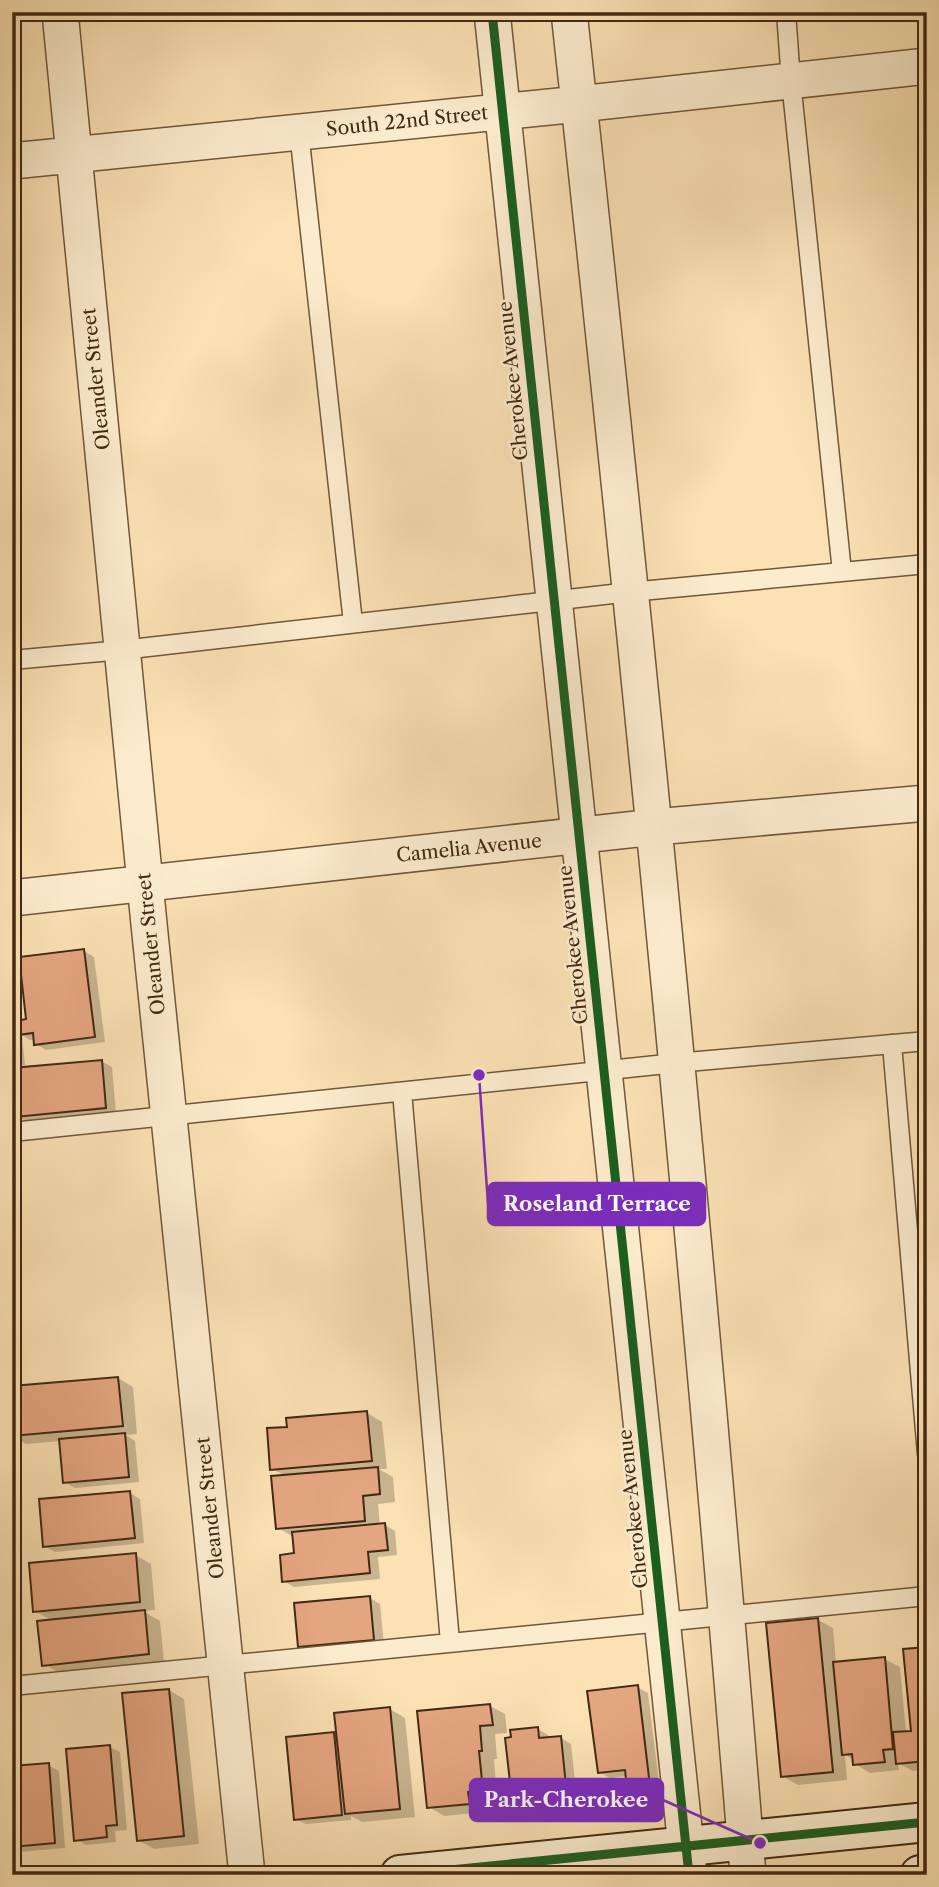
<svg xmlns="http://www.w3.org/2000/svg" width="939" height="1887" viewBox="0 0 939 1887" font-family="'Libre Caslon Text',serif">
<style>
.shadow{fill:#0003}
.building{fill:#e4a581;stroke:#432912;stroke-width:2}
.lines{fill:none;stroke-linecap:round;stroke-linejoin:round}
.lane-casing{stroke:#71573a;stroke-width:21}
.street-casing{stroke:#71573a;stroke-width:38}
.secondary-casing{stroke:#432912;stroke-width:42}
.lane{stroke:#fcecce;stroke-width:18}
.street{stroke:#fcecce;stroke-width:35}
.secondary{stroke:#fcecce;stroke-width:38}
.cycleway-casing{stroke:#fcecce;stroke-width:13}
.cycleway{stroke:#1b5e20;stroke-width:9}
.labels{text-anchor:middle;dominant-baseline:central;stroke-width:5;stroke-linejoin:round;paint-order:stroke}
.street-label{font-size:19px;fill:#432912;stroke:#fcecce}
.leader{fill:none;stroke:#7b2cbf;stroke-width:2.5}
.callout-dot{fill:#7b2cbf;stroke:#fcecce;stroke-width:2.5}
.callout{fill:#7b2cbf;stroke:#7b2cbf;stroke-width:2.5}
.callout-label{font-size:21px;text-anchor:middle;font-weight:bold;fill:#fff}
</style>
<rect width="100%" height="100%" fill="#fbe1b4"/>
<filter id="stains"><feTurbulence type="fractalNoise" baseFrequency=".00286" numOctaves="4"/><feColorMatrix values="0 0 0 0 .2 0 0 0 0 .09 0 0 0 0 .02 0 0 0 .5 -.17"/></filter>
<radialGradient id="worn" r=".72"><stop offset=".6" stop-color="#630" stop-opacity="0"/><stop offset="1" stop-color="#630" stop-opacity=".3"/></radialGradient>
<!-- shadow -->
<path class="shadow" d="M84,951L94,957L105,1042L46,1050L36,1044L35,1039L30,1040L22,1035L25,1065L12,1067V1018L15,1017L20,1022L28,1020Z
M101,1061L112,1067L116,1114L27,1122L17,1116Z
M118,1378L133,1387L137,1434L126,1435L135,1441L139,1482L75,1488L65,1482L61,1441L26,1444L12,1436V1388Z
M367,1413L382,1422L387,1469H379L393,1477L395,1502L378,1504L380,1526L385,1525L395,1531L397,1555L378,1557L380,1579L294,1587L284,1581L296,1555L294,1537L278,1528L286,1476L272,1469L288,1428Z
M130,1493L140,1499L144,1543L55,1552L44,1546Z
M135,1555L151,1564L155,1610L143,1611L160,1621L164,1662L59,1673L44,1664L53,1621L35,1611Z
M370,1598L380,1604L384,1645L310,1652L300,1646Z
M818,1620L833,1628L836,1663L884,1659L900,1667L906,1733L913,1732L927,1649V1770L913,1771L898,1763L899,1770L870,1773L855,1764L854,1760L845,1755L847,1780L798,1785L782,1776Z
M637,1687L648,1693L660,1791L639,1794L629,1788L628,1776L610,1778L599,1772Z
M169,1690L184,1699L199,1844L154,1849L138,1840Z
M490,1706L505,1714L507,1733L495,1734L497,1759H494L497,1798L483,1800L484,1812L444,1816L429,1807Z
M390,1709L405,1718L415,1817L362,1822L351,1816V1820L306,1824L295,1819L333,1734L339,1737Z
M538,1729L548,1735L549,1739L561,1738L571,1744L576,1791L523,1796L512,1790L513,1739Z
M110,1747L120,1752L127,1830L115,1831L116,1842L86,1845L76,1839Z
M48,1765L59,1771L65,1848L19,1852L12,1848V1768Z"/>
<!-- building -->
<path class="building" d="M84,949L95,1037L34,1045L33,1033L18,1035L17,1021L26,1019L19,957Z
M16,1015L21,1063L12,1064V1016Z
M102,1060L106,1108L15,1117L12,1068Z
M118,1377L123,1426L12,1436V1386Z
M367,1411L372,1461L270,1470L267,1428L287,1427L286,1418Z
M125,1433L129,1477L63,1483L59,1439Z
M378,1467L380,1494L363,1496L365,1521L276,1529L271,1476Z
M130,1491L135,1538L43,1547L39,1499Z
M385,1523L388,1550L368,1552L370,1573L282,1582L280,1555L294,1553L292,1532Z
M136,1553L140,1602L33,1612L29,1563Z
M370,1596L374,1640L298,1647L294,1603Z
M145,1610L149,1654L42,1666L37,1621Z
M818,1618L833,1772L781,1777L766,1623Z
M927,1647V1761L896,1764L893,1732L911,1731L903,1649Z
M885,1657L893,1749L883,1750L885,1762L853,1765L852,1754L842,1755L833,1662Z
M638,1685L650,1786L627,1789L625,1770L598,1773L587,1691Z
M169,1689L184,1836L137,1841L122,1693Z
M490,1704L493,1725L480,1726L482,1751H479L483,1790L468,1792L470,1804L427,1808L417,1711Z
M390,1707L400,1809L345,1814L334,1713Z
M538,1727L539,1738L561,1736L566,1786L511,1791L505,1738L511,1737L510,1730Z
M334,1732L342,1815L294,1820L286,1737Z
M110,1745L117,1825L106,1826L107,1837L74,1841L66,1749Z
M49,1763L55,1843L12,1847V1766Z"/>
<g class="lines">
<defs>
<path id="lane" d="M786,12L791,81L842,572
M299,132L353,623
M12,660L122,650L630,592L927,564
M892,1044L927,1454
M402,1092L450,1642
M12,1132L676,1063L927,1041
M12,1686L927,1596"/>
<path id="street" d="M60,12L149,924L247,1875
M492,12L689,1875
M569,12C637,632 698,1253 748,1875
M12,161L579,104L927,66
M12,898L655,827L927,803"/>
<path id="secondary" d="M400,1875L927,1822
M920,1875L927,1874"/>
</defs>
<!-- lane casing -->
<use href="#lane" class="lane-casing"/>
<!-- street casing -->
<use href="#street" class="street-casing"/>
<!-- secondary casing -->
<use href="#secondary" class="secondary-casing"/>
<!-- lane -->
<use href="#lane" class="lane"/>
<!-- street -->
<use href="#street" class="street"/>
<!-- secondary -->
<use href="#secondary" class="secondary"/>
<defs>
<path id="cycleway" d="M492,12L689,1875
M400,1875L927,1822"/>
</defs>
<!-- cycleway casing -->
<use href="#cycleway" class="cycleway-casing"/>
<!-- cycleway -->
<use href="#cycleway" class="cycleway"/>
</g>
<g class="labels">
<!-- street labels -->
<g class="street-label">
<text transform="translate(407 121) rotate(-6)">South 22nd Street</text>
<text transform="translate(96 379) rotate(-96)">Oleander Street</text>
<text transform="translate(513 381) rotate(-96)">Cherokee Avenue</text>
<text transform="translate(469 848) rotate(-6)">Camelia Avenue</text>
<text transform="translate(151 944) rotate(-96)">Oleander Street</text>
<text transform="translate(573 945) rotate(-96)">Cherokee Avenue</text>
<text transform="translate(210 1508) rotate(-96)">Oleander Street</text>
<text transform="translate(633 1509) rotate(-96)">Cherokee Avenue</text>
</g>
</g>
<!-- callouts -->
<path class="leader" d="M479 1075L488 1204M760 1843L663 1800"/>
<g class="callout-dot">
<circle cx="479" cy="1075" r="7"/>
<circle cx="760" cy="1843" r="7"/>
</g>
<g class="callout">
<rect x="488" y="1183" width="217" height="42" rx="7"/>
<rect x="470" y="1779" width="193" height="42" rx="7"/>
</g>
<g class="callout-label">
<text x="597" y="1211">Roseland Terrace</text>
<text x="566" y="1807">Park-Cherokee</text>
</g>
<!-- margin -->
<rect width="939" height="1887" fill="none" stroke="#fbe1b4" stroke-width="42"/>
<rect x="14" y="14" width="911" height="1859" fill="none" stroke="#432912" stroke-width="3.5"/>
<rect x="21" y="21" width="897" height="1845" fill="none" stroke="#432912" stroke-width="2"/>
<rect width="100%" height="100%" filter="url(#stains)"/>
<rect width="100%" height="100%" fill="url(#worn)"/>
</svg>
